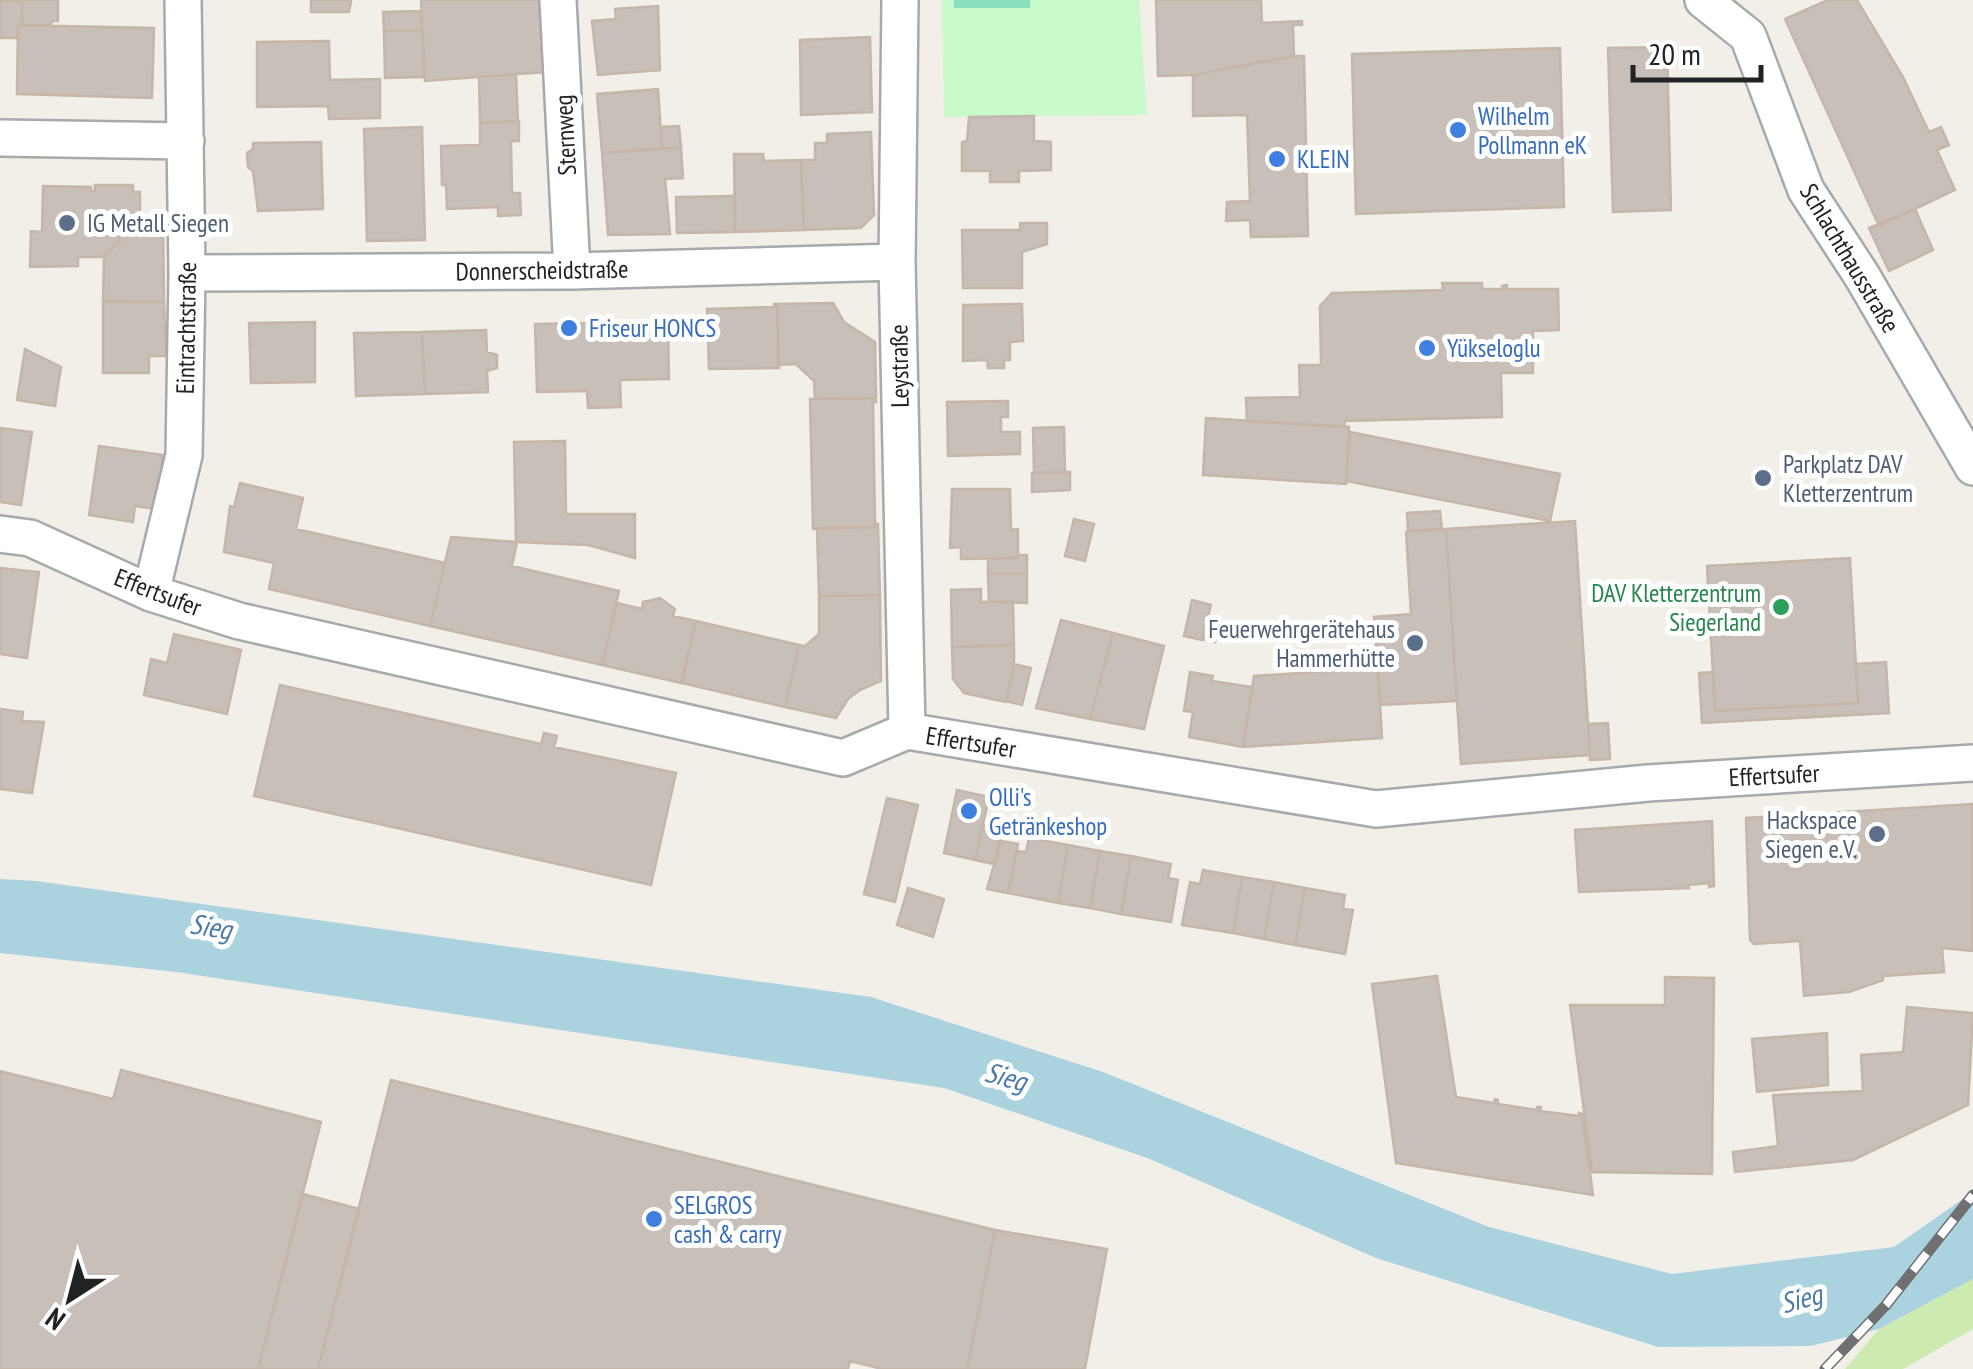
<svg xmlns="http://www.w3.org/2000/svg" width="1973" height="1369" viewBox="0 0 1973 1369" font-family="'PT Sans Narrow',sans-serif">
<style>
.grass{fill:#cdebb0}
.park{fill:#c8facc}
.pitch{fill:#88e0be}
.water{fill:#aad3df}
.building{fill:#c7bfb8;stroke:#c4b6ab;stroke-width:2.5}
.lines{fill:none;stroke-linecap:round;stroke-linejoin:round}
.street-casing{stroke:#a9a9a9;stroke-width:40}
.street{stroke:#fff;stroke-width:35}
.rail-casing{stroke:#707070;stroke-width:11}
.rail{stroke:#fff;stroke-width:8;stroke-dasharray:22;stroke-linecap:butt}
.shop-dot{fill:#3f7fe0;stroke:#fff;stroke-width:4}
.service-dot{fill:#5c6f8a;stroke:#fff;stroke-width:4}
.leisure-dot{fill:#2e9e5b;stroke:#fff;stroke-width:4}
.labels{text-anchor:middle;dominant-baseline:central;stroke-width:10;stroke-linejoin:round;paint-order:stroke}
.shop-label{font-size:25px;fill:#366cbe;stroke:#fff;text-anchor:start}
.street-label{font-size:25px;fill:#222;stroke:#fff}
.service-label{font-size:25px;fill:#4e5e75;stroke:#fff;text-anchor:start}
.leisure-label{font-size:25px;fill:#27864d;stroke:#fff;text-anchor:end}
.water-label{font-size:28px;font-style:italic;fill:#4a7aab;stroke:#fff}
</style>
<rect width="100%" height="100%" fill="#f2efe9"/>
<!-- grass -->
<path class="grass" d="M1973,1279V1329L1903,1369H1845L1879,1329Z"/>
<!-- park -->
<path class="park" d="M942,0H1139L1147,115L944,117Z"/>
<!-- pitch -->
<path class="pitch" d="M954,0H1030V8H954Z"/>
<!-- water -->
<path class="water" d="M0,879L36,881L871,997L1103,1072L1489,1227L1672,1274L1894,1247L1973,1192V1279L1879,1329L1811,1346L1658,1347L1376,1258L1150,1159L944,1088L176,972L0,953Z"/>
<!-- building -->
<path class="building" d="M22,0V25H18V38H0V1Z
M22,0H58V21H52L51,25H22Z
M311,0H351V1L349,12H311Z
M421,0H541L546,72L425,81Z
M1156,0H1261L1262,23L1302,21V25H1293L1294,56L1193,75L1158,76Z
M1828,0H1857L1903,77L1929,132L1941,127L1949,145L1937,150L1955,190L1879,226L1785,19Z
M658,6L660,70L598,75L592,21L616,19L615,9Z
M420,11L423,31H384L383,12Z
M18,25L154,28L152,98L17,94Z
M384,31H423L424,77L385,78Z
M870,37L872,112L801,115L800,40Z
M329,41L330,80L380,79V118L329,119L328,106L257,107V42Z
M1667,47L1671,210L1613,212L1608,48Z
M1560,48L1564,207L1356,214L1352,54Z
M1294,56H1304L1308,236L1251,237L1250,220L1226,221L1227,202L1250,201L1247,115L1193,116V75Z
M516,74L518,121L480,123L479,77Z
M658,89L662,149L602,153L597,94Z
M1034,116V141L1051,142V170L1019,171V182H990V171H962V142L967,141L969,117Z
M519,121V141H511L512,193H520L521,215L498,216V207L447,209L446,185H442L441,146L480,145V123Z
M679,126L681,147L662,149L661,127Z
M422,127L425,240L367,241L364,129Z
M871,132L874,215L861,228L804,230L801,160H815V143H827V134Z
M321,142L323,209L258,211L253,171L248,167L247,153L253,149V143Z
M681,147L683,178L665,179L670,234L608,235L602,153Z
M734,154H763L764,161L801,160L804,230L735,232Z
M95,185H133V192H140V221L104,257H78V266L30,267L31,231L42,232L43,186L91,187V191H95Z
M735,196V232L677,233L676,197Z
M1915,209L1933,250L1889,271L1869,228Z
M140,221H163L164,302L103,301L104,257Z
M1020,223H1047V244L1022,252V288H963L962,230H1020Z
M1442,283H1482V289H1503L1502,286L1507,285V289H1558L1559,330L1533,331V373H1501L1502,417L1345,421L1344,427L1247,421L1246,398L1300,397L1299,365H1321L1320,306L1332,293L1443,290Z
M103,301L164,302L166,356H149V373H103Z
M833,303L844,322L875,342L876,398L815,399L814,381L796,364L778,365L777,304Z
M774,304H777L779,368L709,369L707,309L774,307Z
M1022,304L1023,341L1010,342V360H1004V368H988L987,360L963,361V305Z
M315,322V382L251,383L249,323Z
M603,323V327H624V335H633V325H668L669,379L620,380L621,407L588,408L587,391L537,392L535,324Z
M486,330L487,352L497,355V368L487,371L488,392L425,394L422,332Z
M422,332L425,394L356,396L354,333Z
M25,349L61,367L55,406L17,400Z
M876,398V402L873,401L875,524H878V527L813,529L810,399Z
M1008,401V417H1001V432H1020V454L948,456L947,402Z
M1206,418L1349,427L1346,484L1203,475Z
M1064,427L1065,472L1034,473L1033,428Z
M0,428L32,432L21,505L0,502Z
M1350,432L1560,474L1550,521L1346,481Z
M565,441L566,514H635V558L588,545L516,542L514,442Z
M99,446L163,455L155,509L135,506L133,522L89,515Z
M1070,472V490L1032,492V473Z
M240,483L303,498L296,529L445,563L430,626L269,589L274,563L224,552L230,506L234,507Z
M952,489H1010L1011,530L1018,529V558L961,559V547L950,548Z
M1440,511L1442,529L1408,531L1407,513Z
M1074,519L1094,524L1085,561L1065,556Z
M1575,521L1590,755L1461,764L1446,529Z
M878,527L880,595L819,596L817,528Z
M1446,529L1457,701L1380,705L1374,617L1411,614L1406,532Z
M451,537L517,542L512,566L619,591L602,665L430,626Z
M1018,555H1027V574H988V558H1018Z
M1850,558L1858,703L1715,711L1707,566Z
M0,568L39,572L27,658L0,654Z
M988,574H1027V603L989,602Z
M981,589V602L1013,601L1014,645L952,647L951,590Z
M880,595L881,681L860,690L848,699L836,718L785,707L799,645L805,646L819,634V596Z
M660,598L675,609L673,616L696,621L681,683L602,665L617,603L642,609L643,602Z
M1192,600L1211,605L1202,640L1184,636Z
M1061,620L1113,633L1090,719L1036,708Z
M1206,620L1219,623L1215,642L1202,639Z
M696,621L799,645L785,707L682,683Z
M1113,633L1164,646L1144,729L1090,719Z
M174,634L241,650L227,714L144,695L151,659L167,663Z
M1014,645V664L1006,702L964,693L953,679L952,647Z
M1886,662L1889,713L1702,723L1699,673L1713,672L1715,711L1858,703L1856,664Z
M1014,664L1031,668L1022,705L1006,701Z
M1378,668L1382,738L1243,747L1254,676Z
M1190,672L1213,676L1212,681L1252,687L1243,747L1189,737L1193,712L1184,711Z
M280,685L541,744L544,733L557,736L554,747L676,773L651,885L254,796Z
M0,709L23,712L22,721L44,722L32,793L0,789Z
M1608,723L1610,759L1590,760L1588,724Z
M957,790L989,797L975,860L944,853Z
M887,798L918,805L895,902L864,894Z
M1973,804V951L1942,948L1944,972L1883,976V980L1849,992L1804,996L1800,941L1754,944L1750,940L1746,818Z
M1712,821L1714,886L1709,887V883L1688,885L1689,888L1579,892L1575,830Z
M983,825L1002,829L994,864L975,860Z
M1029,838L1068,845L1058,903L1008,893L1017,851L1026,852Z
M1001,841L1018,844L1008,893L987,889Z
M1068,845L1100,851L1090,908L1058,903Z
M1100,851L1131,856L1121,914L1090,908Z
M1131,856L1171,864L1168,878L1178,880L1171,922L1121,914Z
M1203,870L1242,877L1233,933L1182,925L1190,882L1200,884Z
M1242,877L1274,882L1264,939L1233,933Z
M1274,882L1305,888L1295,945L1264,939Z
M908,888L944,899L933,937L897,925Z
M1305,888L1345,895L1343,909L1353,910L1345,954L1295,945Z
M1437,976L1456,1097L1494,1103L1495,1099L1498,1100V1104L1537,1110V1107H1541L1540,1111L1579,1116V1113L1582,1114L1593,1195L1396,1163L1372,984Z
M1665,977L1714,978L1712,1174L1592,1172L1570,1005H1665Z
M1907,1007L1973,1013L1968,1105L1853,1160L1735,1172L1733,1152L1778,1146L1773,1095L1863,1091L1861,1055L1903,1052Z
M1827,1033L1828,1085L1757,1092L1752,1039Z
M121,1070L321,1122L258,1369H0V1071L113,1099Z
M391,1080L995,1230L967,1369H882L850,1361L848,1369H318Z
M303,1194L359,1209L318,1369H258Z
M995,1230L1107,1249L1085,1369H967Z"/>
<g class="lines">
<defs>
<path id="street" d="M558,0L572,271
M900,0L897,262L907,731
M1703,0L1748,36L1806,190L1862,276L1973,467
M0,138L186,141
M187,273L572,271L897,262
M0,534L30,538L151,593L239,621L843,758L907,731L1376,809L1648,783L1973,763
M151,593L184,455L187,273L183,0"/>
</defs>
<!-- street casing -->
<use href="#street" class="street-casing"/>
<!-- street -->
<use href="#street" class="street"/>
<defs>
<path id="rail" d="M1825,1369L1886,1305L1973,1195"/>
</defs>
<!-- rail casing -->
<use href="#rail" class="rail-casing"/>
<!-- rail -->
<use href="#rail" class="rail"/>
</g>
<!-- markers -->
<g class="shop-dot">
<circle cx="1458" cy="130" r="10"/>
<circle cx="1277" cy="159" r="10"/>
<circle cx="569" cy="328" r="10"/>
<circle cx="1427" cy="348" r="10"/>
<circle cx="969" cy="811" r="10"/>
<circle cx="654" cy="1219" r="10"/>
</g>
<g class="service-dot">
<circle cx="67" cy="223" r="10"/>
<circle cx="1763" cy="478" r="10"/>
<circle cx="1415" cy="643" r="10"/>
<circle cx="1877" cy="834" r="10"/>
</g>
<circle class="leisure-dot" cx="1781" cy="607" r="10"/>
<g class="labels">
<!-- shop labels -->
<g class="shop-label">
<text x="1478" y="116">Wilhelm<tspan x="1478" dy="29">Pollmann eK</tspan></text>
<text x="1297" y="159">KLEIN</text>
<text x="589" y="328">Friseur HONCS</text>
<text x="1447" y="348">Yükseloglu</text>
<text x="989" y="797">Olli's<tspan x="989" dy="29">Getränkeshop</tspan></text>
<text x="674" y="1205">SELGROS<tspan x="674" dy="29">cash &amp; carry</tspan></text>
</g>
<!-- street labels -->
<g class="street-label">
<text transform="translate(565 135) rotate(-93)">Sternweg</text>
<text transform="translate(1850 258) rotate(59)">Schlachthausstraße</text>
<text transform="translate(542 270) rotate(-1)">Donnerscheidstraße</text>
<text transform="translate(186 328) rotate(-89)">Eintrachtstraße</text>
<text transform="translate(899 366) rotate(-91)">Leystraße</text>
<text transform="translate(158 592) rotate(21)">Effertsufer</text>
<text transform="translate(971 742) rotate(9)">Effertsufer</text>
<text transform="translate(1774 775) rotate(-3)">Effertsufer</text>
</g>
<!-- service labels -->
<g class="service-label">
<text x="87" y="223">IG Metall Siegen</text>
<text x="1783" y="464">Parkplatz DAV<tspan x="1783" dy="29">Kletterzentrum</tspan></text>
<text x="1395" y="629" text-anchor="end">Feuerwehrgerätehaus<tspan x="1395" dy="29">Hammerhütte</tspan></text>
<text x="1857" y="820" text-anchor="end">Hackspace<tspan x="1857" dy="29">Siegen e.V.</tspan></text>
</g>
<!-- leisure labels -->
<g class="leisure-label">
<text x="1761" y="593">DAV Kletterzentrum<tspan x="1761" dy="29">Siegerland</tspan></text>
</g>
<!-- water labels -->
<g class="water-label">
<text transform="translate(211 926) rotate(9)">Sieg</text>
<text transform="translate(1006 1076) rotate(15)">Sieg</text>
<text transform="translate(1801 1298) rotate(-15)">Sieg</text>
</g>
</g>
<!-- north arrow -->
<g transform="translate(70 1299) rotate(216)" stroke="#ffffff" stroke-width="8" paint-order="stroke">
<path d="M0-8L18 38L0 25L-18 38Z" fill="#222222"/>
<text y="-15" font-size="28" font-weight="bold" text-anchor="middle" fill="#222222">N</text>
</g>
<!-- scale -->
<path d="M1633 65v15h128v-15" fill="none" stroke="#222222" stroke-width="5"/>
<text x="1648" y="65" font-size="30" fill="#222222" stroke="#ffffff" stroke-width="8" paint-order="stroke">20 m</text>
</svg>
